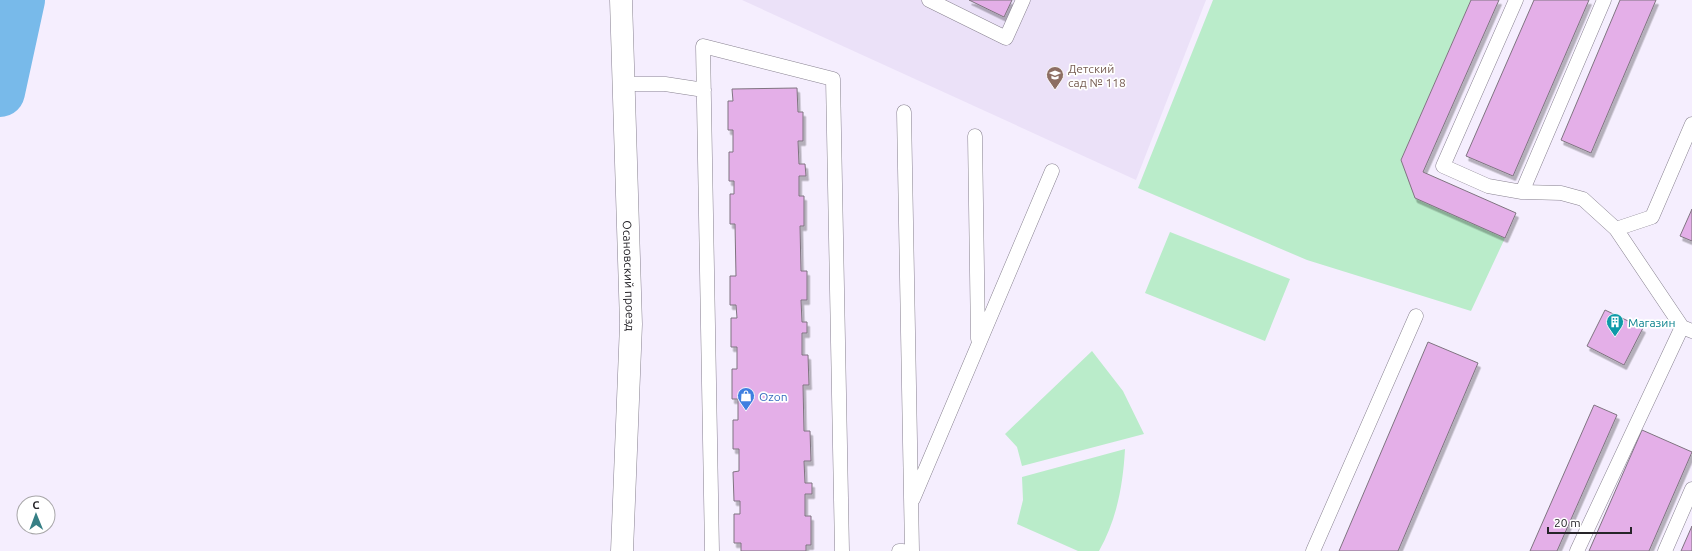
<svg xmlns="http://www.w3.org/2000/svg" width="1692" height="551" viewBox="0 0 1692 551" font-family="Ubuntu,sans-serif">
<style>
.built{fill:#ebe1f8}
.green{fill:#baecca}
.lines{fill:none;stroke-linecap:round;stroke-linejoin:round}
.river{stroke:#78baea;stroke-width:50}
.building{fill:#e4afe8;stroke:#7f7480;filter:url(#shadow)}
.lane-casing{stroke:#888290;stroke-width:15}
.street-casing{stroke:#888290;stroke-width:23}
.lane{stroke:#fff;stroke-width:14}
.street{stroke:#fff;stroke-width:22}
.labels{text-anchor:middle;dominant-baseline:central;stroke-width:3.5;stroke-linejoin:round;paint-order:stroke}
.education-label{font-size:12px;fill:#785e54;stroke:#fff;text-anchor:start}
.street-label{font-size:12px;fill:#262429;stroke:#fff}
.culture-label{font-size:12px;fill:#0d838f;stroke:#fff;text-anchor:start}
.shop-label{font-size:12px;fill:#366cbe;stroke:#fff;text-anchor:start}
</style>
<defs>
<filter id="shadow"><feDropShadow dx="2.5" dy="4.5" stdDeviation="0" flood-color="#0004"/></filter>
</defs>
<rect width="100%" height="100%" fill="#f5eefe"/>
<!-- built -->
<path class="built" d="M742,0H1206L1136,180Z"/>
<!-- green -->
<path class="green" d="M1213,0H1471L1401,160L1416,198L1505,238L1471,311L1307,260L1138,188Z
M1170,232L1290,279L1265,341L1145,293Z
M1092,351L1123,391L1144,434L1022,466L1017,447L1005,434Z
M1125,449C1123,485 1117,519 1099,551H1078L1017,524L1023,500L1022,477Z"/>
<g class="lines">
<!-- river -->
<path class="river" d="M0,92L20,0"/>
</g>
<!-- building -->
<path class="building" d="M969,0H1012L1004,17Z
M1471,0H1499L1423,172L1516,213L1505,238L1415,198L1401,160Z
M1534,0H1589L1513,176L1466,156Z
M1620,0H1656L1591,153L1561,140Z
M797,88L798,112H803V141H798L799,164H805L806,176H799V196H804V226H800L801,271H807V300H801L802,322H807V333H802V355H808L809,385H803L804,431H810L811,461H804L805,483H812V494H805V516H811V545H806V551H741V543H734V514H740V501H734L733,472L739,471V449H733V420H738V399H732V369H737V347H731V318H737L736,305H730V276H736L735,224H730V194H734V181H729V152H733V130H728V101H733L732,89Z
M1692,209V241L1680,236Z
M1605,310L1643,328L1624,365L1587,346Z
M1428,342L1478,363L1398,551H1339Z
M1594,405L1617,415L1557,551H1530Z
M1642,430L1692,452L1649,551H1589Z
M1692,526V551H1681Z"/>
<g class="lines">
<defs>
<path id="lane" d="M929,0L1006,38L1023,0
M1516,0L1443,166L1488,186L1522,192L1604,0
M623,84H665L704,90
M904,112L912,551
M975,136L978,339
M1522,192L1561,193L1583,199L1616,229L1682,327L1692,331
M1616,229L1652,217L1692,124
M913,499L1052,171
M712,551L703,46L833,79L842,551
M899,551H903
M1313,551L1416,316
M1577,551L1682,327
M1665,551L1692,489"/>
<g id="street">
<path id="s1" d="M621,0L631,324L622,551"/>
</g>
</defs>
<!-- lane casing -->
<use href="#lane" class="lane-casing"/>
<!-- street casing -->
<use href="#street" class="street-casing"/>
<!-- lane -->
<use href="#lane" class="lane"/>
<!-- street -->
<use href="#street" class="street"/>
</g>
<!-- icons -->
<defs>
<symbol id="school-pin" viewBox="-11 -11 22 30"><path d="M0 17L-7.5 6A9.5 9.5 0 1 1 7.5 6Z" fill="#8d6e63" stroke="#fff"/><path d="M0-5L7-2L0 1L-7-2ZM-4 1L0 2.5L4 1V4Q0 6-4 4Z" fill="#fff"/></symbol>
<symbol id="building-pin" viewBox="-11 -11 22 30"><path d="M0 17L-7.5 6A9.5 9.5 0 1 1 7.5 6Z" fill="#0f9aa8" stroke="#fff"/><path d="M-4-6H4V6H1V3H-1V6H-4ZM-2.5-4.3h1.7v1.8h-1.7ZM.8-4.3h1.7v1.8H.8ZM-2.5-1h1.7V.8h-1.7ZM.8-1h1.7V.8H.8Z" fill="#fff"/></symbol>
<symbol id="shop-pin" viewBox="-11 -11 22 30"><path d="M0 17L-7.5 6A9.5 9.5 0 1 1 7.5 6Z" fill="#3f7fe0" stroke="#fff"/><path d="M-5-2.5h2.3a2.7 3.5 0 0 1 5.4 0H5L5.5 6h-11ZM-1.5-2.5h3a1.5 2.3 0 0 0-3 0Z" fill="#fff"/></symbol>
</defs>
<g fill-rule="evenodd">
<use href="#school-pin" x="1045" y="65" width="20" height="27"/>
<use href="#building-pin" x="1605" y="312" width="20" height="27"/>
<use href="#shop-pin" x="736" y="386" width="20" height="27"/>
</g>
<g class="labels">
<!-- education labels -->
<g class="education-label">
<text x="1068" y="68">Детский<tspan x="1068" dy="14">сад № 118</tspan></text>
</g>
<!-- street labels -->
<g class="street-label">
<text stroke="none"><textPath href="#s1" startOffset="276">Осановский проезд</textPath></text>
</g>
<!-- culture labels -->
<g class="culture-label">
<text x="1628" y="322">Магазин</text>
</g>
<!-- shop labels -->
<g class="shop-label">
<text x="759" y="396">Ozon</text>
</g>
</g>
<!-- north arrow -->
<g transform="translate(36 515) rotate(359)"><circle r="19" fill="#ffffff" stroke="#a8a7a9"/>
<path d="M0-3L7 15L0 10L-7 15Z" fill="#367f85"/>
<text y="-6" font-size="11" font-weight="bold" text-anchor="middle" fill="#262429">С</text>
</g>
<!-- scale -->
<path d="M1548 527v6h83v-6" fill="none" stroke="#262429" stroke-width="2"/>
<text x="1554" y="527" font-size="12" fill="#262429" stroke="#ffffff" stroke-width="3" paint-order="stroke">20 m</text>
</svg>
